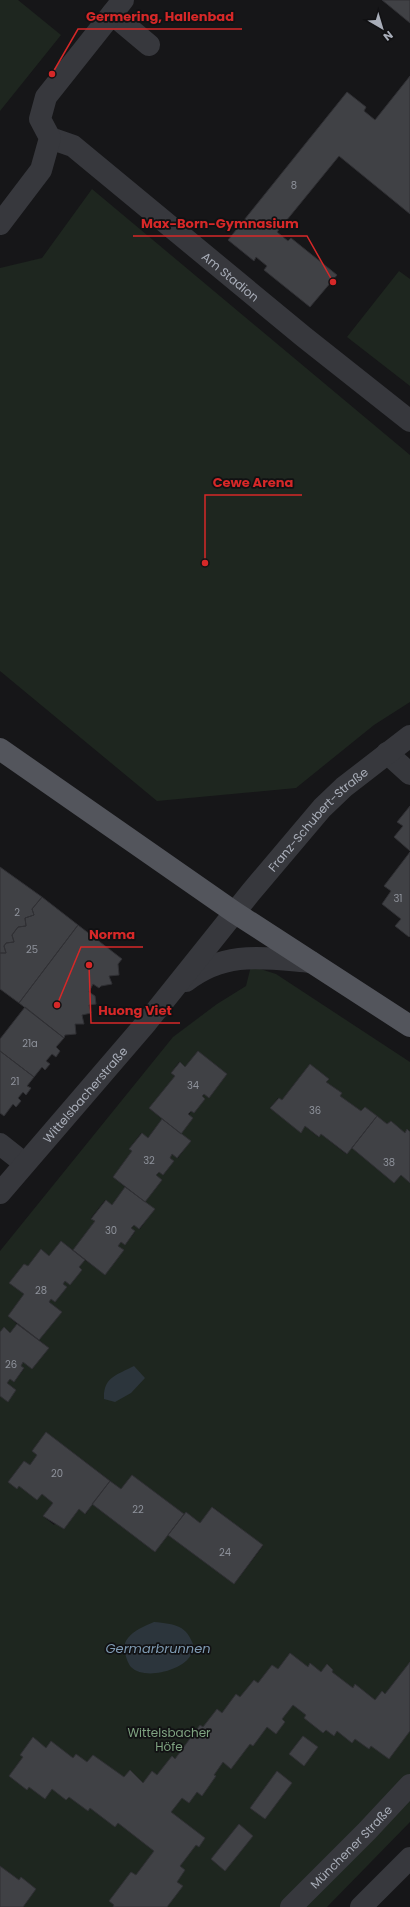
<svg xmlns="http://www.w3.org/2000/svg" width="410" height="1907" viewBox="0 0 410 1907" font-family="Poppins,sans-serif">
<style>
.green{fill:#1e261f;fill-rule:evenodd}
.water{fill:#2c353c}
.building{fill:#404145;stroke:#303034}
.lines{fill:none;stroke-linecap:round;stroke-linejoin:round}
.minor{stroke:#37383d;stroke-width:22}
.major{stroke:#53555c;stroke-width:22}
.labels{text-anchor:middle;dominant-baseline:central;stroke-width:3.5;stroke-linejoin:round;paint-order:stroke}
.number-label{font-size:10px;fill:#8e929b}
.street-label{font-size:12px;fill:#a8adb8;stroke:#111113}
.park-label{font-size:12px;fill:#7fa381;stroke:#111113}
.water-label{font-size:13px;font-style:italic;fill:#7f9bb3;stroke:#111113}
.leader{fill:none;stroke:#d62828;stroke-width:1.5}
.callout-dot{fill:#d62828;stroke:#111113;stroke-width:1.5}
.callout-label{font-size:13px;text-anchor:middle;font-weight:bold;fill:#d62828;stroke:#111113;stroke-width:3.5;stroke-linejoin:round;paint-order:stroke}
</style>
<rect width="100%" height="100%" fill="#161618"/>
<!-- green -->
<path class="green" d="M0,0H18L61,35L0,111Z
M92,189L410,455V702L374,725L296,788L157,801L0,671V268L42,258Z
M399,271L410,279V386L347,337Z
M251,966L276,974L410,1062V1132L407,1130L405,1133L391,1121L387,1124L365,1107L361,1111L340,1096L342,1093L326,1082L329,1079L310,1064L282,1100L278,1098L270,1108L301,1132L305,1126L318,1137L321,1134L346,1154L352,1148L394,1183L401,1175L410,1183V1822L327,1907H23L36,1889L21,1878L19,1880L0,1866V1396L8,1401L16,1390L7,1383L10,1379L14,1382L24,1369L21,1366L23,1362L32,1369L49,1348L39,1340L62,1312L49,1302L51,1299L55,1302L67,1287L63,1284L65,1281L70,1285L82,1270L79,1267L85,1260L105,1274L123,1250L118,1246L121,1242L125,1245L135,1232L131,1228L134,1225L140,1229L154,1209L145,1202L162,1180L156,1175L159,1172L163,1175L174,1161L170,1158L172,1154L178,1158L190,1141L181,1134L191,1111L194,1113L205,1099L202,1096L204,1094L209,1098L227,1074L198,1051L185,1067L179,1062L171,1073L175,1076L149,1108L162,1119L148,1138L141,1133L129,1149L132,1151L113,1177L125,1187L112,1205L105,1200L91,1218L95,1221L73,1250L61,1241L49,1256L41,1249L28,1266L24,1264L9,1283L24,1294L8,1316L17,1324L10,1333L0,1332V1251L173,1037L217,1004L246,986ZM46,1432L121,1489L132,1475L184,1514L186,1512L200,1523L213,1507L263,1546L234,1584L168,1535L155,1552L92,1504L86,1514L79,1509L64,1529L56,1523L54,1525L43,1516L53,1503L42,1494L19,1486L17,1489L8,1482L24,1461L30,1465L37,1455L32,1451Z"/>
<!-- water -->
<path class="water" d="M134,1366L145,1378L131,1393L115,1402L104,1399C103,1377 117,1375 134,1366Z
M154,1622C175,1624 187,1625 194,1647C192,1651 191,1656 188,1659C178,1671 144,1680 131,1667C128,1664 126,1657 125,1653C124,1648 124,1642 128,1638C134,1630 145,1626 154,1622Z"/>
<!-- building -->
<path class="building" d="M382,0H410V23Z
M410,76V214L339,156L277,232L288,241L291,238L337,275L310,307L264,270L267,266L256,257L254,261L228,240L347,92L366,107L364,111L375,120Z
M410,806V851L394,837L403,826L397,822Z
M410,852V936L409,937L395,926L401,919L382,904L391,891L384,886Z
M0,867L42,897L32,909L34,915L25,918L26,926L18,927L12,935L14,942L6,943L4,946L6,953H0Z
M42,897L78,925L19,1003L0,989V953H6L4,946L6,943L14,942L12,935L18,927L26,926L25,918L34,915L32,909Z
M78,925L122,959L118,964L119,975L109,976L112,984L101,986L99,988L93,984L89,992L95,996L96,1004L89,1005L91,1013L82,1015L84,1024H75L76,1034L65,1035L64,1038L19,1003Z
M25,1007L64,1038L56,1047L60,1051L56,1057L52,1054L46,1061L50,1064L45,1070L42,1067L34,1077L0,1051V1039Z
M0,1051L34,1077L27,1086L31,1088L26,1095L23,1092L18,1098L21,1101L16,1107L13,1104L4,1116L0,1113Z
M198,1051L227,1074L209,1098L204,1094L202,1096L205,1099L194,1113L191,1111L188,1114L193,1118L181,1134L149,1108L175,1076L171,1073L180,1062L185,1067Z
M310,1064L329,1079L326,1082L342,1093L340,1096L361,1111L365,1107L377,1116L347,1154L321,1134L319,1137L305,1126L301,1133L270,1108L279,1098L282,1100Z
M377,1116L387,1124L391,1121L405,1133L407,1129L410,1132V1183L401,1175L394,1183L352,1148Z
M162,1119L191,1141L177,1158L172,1154L170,1158L174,1161L163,1175L159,1172L156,1175L162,1180L145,1202L113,1177L132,1151L129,1149L142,1133L148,1138Z
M125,1187L155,1209L139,1229L134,1225L131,1228L135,1231L125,1245L121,1242L118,1246L124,1250L105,1275L73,1250L95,1221L91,1219L106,1200L112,1205Z
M61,1241L85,1260L79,1267L82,1270L70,1285L65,1281L63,1284L67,1287L55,1302L51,1299L49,1302L62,1312L39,1340L8,1316L24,1294L9,1283L24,1264L28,1266L41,1249L49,1256Z
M17,1324L49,1348L32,1369L23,1362L21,1366L24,1368L14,1382L10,1379L7,1383L16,1390L8,1402L0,1396V1332L4,1327L10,1333Z
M46,1432L110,1481L85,1514L79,1509L64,1529L43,1516L53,1503L42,1494L37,1500L19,1486L17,1489L8,1482L24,1461L30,1465L37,1455L32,1451Z
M132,1475L184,1514L155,1552L92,1504L110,1481L121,1489Z
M212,1507L263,1545L234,1584L168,1535L186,1512L200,1523Z
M290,1653L308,1667L310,1663L321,1672L327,1664L333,1670L332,1672L353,1688L355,1684L375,1700L382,1691L385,1694L410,1662V1731L389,1759L371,1746L369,1749L355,1739L352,1743L337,1731L334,1736L326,1730L323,1733L304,1718L306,1715L293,1705L282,1719L285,1722L276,1734L267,1727L253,1746L250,1744L231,1769L223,1762L214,1775L216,1776L202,1796L197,1792L189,1803L182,1798L171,1812L205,1838L199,1847L196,1845L180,1866L185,1870L177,1882L183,1886L167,1907H113L114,1905L109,1901L131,1872L136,1875L154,1851L118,1823L115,1827L90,1808L88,1811L69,1797L66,1800L52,1789L45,1799L29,1787L27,1790L9,1776L23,1757L20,1755L33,1737L46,1748L51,1741L73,1758L76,1754L87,1762L93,1755L124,1777L130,1770L143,1783L152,1771L157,1775L172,1756L175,1759L200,1725L203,1727L217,1709L222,1713L236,1694L240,1697L254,1680L258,1683L272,1665L278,1669Z
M303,1736L318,1747L304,1766L289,1754Z
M277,1771L292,1783L265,1819L250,1808Z
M239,1824L253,1836L225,1871L211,1859Z
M0,1866L19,1880L21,1877L36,1889L23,1907H0Z"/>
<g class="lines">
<!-- minor -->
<g class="minor">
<path d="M112,14L149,45"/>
<path id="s1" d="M50,138L73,146L304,337L410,421"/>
<path d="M0,224L41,170L50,138L40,119L46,97L123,0"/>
<path d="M387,753L410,774"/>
<path d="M186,981C226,950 264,958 311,962"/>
<path d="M0,1144L24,1163"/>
<path id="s2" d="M0,1193L147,1022L251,892L322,808L344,787L410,736"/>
<path id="s3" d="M291,1907L367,1831L410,1785"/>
<path d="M361,1907L410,1858"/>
</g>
<!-- major -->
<path class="major" d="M0,749L234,912L410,1026"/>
</g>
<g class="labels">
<!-- number labels -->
<g class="number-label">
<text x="294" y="185">8</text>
<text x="398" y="898">31</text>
<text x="17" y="912">2</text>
<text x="32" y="949">25</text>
<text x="30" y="1043">21a</text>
<text x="15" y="1081">21</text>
<text x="193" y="1085">34</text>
<text x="315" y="1110">36</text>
<text x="149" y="1160">32</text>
<text x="389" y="1162">38</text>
<text x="111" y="1230">30</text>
<text x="41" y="1290">28</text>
<text x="11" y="1364">26</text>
<text x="57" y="1473">20</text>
<text x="138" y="1509">22</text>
<text x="225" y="1552">24</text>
</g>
<!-- street labels -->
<g class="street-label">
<text stroke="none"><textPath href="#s1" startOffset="229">Am Stadion</textPath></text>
<text stroke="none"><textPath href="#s2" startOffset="491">Franz-Schubert-Straße</textPath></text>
<text stroke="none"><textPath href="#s2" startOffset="130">Wittelsbacherstraße</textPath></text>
<text stroke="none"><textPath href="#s3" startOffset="85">Münchener Straße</textPath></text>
</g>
<!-- park labels -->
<g class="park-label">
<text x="169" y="1732">Wittelsbacher<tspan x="169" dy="14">Höfe</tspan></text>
</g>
<!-- water labels -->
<g class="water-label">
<text x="158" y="1648">Germarbrunnen</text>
</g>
</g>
<!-- callouts -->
<path class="leader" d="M52 74L78 29H242M333 282L307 236H133M205 563L205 495H302M57 1005L81 947H143M89 965L91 1023H180"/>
<g class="callout-dot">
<circle cx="52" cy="74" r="4"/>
<circle cx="333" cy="282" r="4"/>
<circle cx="205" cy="563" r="4"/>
<circle cx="57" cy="1005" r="4"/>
<circle cx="89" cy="965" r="4"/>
</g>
<g class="callout-label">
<text x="160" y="21">Germering, Hallenbad</text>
<text x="220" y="228">Max-Born-Gymnasium</text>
<text x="253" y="487">Cewe Arena</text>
<text x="112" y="939">Norma</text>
<text x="135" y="1015">Huong Viet</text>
</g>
<!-- north arrow -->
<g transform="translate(382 28) rotate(142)" stroke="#111113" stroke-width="3" paint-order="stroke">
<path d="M0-3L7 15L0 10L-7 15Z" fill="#a8adb8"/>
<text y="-6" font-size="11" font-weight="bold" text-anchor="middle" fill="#a8adb8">N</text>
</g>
</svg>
